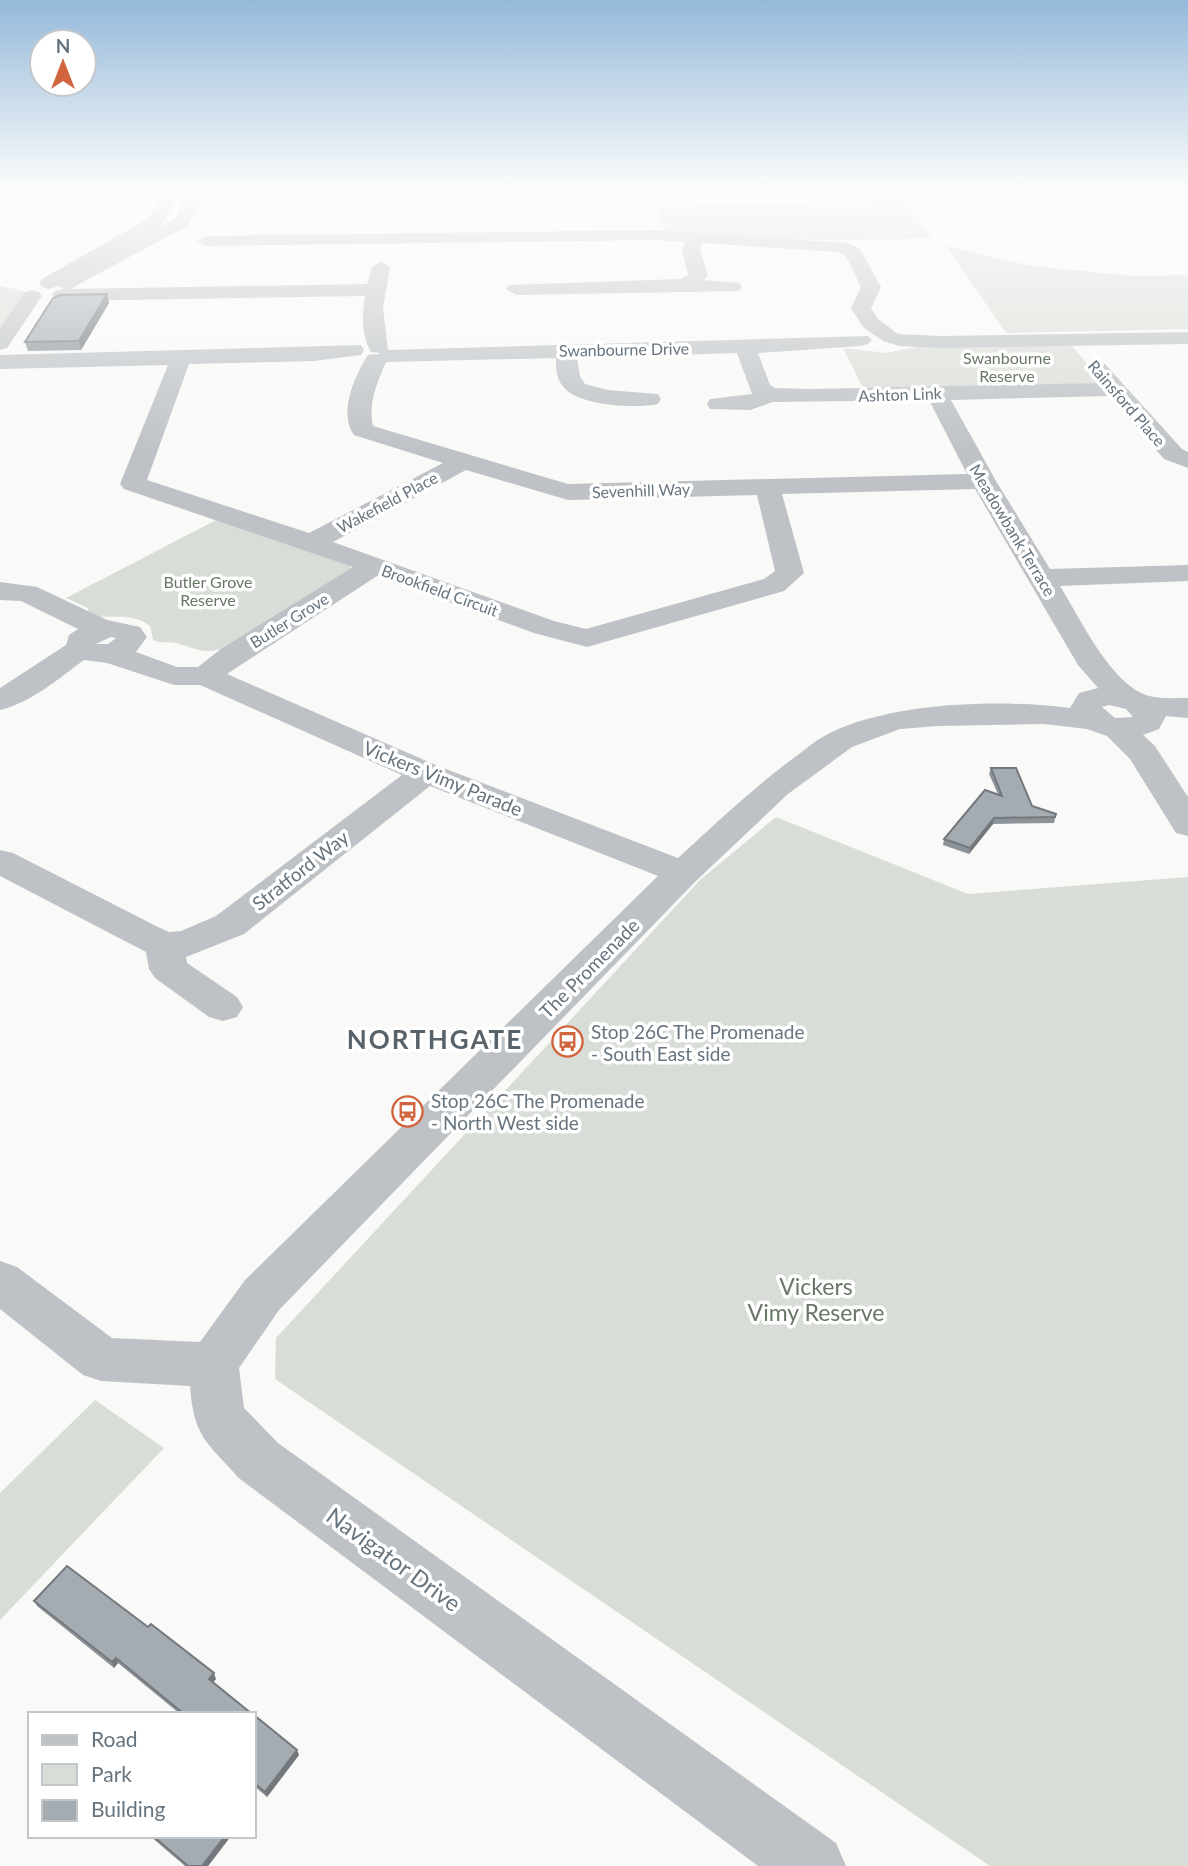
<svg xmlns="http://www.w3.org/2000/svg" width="1188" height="1866" viewBox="0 0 1188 1866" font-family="Lato,sans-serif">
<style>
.green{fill:#d9ddd7}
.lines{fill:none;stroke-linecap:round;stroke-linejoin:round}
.highway-casing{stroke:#b2b6ba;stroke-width:2}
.minor{fill:#bec2c6;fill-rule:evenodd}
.highway{fill:#fff;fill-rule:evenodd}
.wall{fill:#8d9499}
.shaded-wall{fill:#73787d}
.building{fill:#a4acb2;stroke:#73787d;stroke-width:2}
.labels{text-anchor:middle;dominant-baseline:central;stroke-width:7;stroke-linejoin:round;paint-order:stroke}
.far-street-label{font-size:16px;fill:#66747f;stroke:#fff}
.far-park-label{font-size:16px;fill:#687766;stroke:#fff}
.street-label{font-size:19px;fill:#66747f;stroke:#fff}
.poi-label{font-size:19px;fill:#66747f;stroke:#fff;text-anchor:start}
.near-park-label{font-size:23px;fill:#687766;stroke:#fff}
.near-street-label{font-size:23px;fill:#66747f;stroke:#fff}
.district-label{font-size:26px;font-weight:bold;letter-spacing:2px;fill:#58626b;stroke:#fff}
</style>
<rect width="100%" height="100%" fill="#f9f9f7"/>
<!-- green -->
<path class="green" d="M905,201L932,238C841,242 755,241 664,232L657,206Z
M946,246L1031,266L1134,276L1188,275V329L1006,333Z
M0,286L24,291L27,296L0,335Z
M1065,344L1073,347L1099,378L1100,383L865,392L843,348L887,353L921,346Z
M220,518L350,566L352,570L222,649C200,654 195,648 176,643C168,641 161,644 153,640L150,626C131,611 110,620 89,615L88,608L66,598Z
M776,817L968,894L1188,877V1866H990L275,1379L276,1338L700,880Z
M95,1400L164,1448L0,1620V1493Z"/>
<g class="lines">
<defs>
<path id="highway" d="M0,190H334L326,195L0,200Z"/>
</defs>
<!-- highway casing -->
<use href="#highway" class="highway-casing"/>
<!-- minor -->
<path class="minor" d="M174,190H193L202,198L189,225L70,289L367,284L372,267L381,261L390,267L383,308L388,350L868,336L872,340L868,344L861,346L758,353L770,385L775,388L810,389L1097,383L1086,369L1089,364H1105L1182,449L1188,452V468L1164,459L1109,396L951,400L996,481L1050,569L1188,565V581L1060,586C1080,618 1111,685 1149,696C1161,699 1176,698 1188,698V718L1166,716L1159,729L1143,735L1155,746L1188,797V836L1176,833L1130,759L1107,736L1087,729L1044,724L938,726L900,729L852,747L788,794L696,881L279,1310L239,1368L244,1408L278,1443L836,1843L846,1866H758L240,1479C207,1442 194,1438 190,1386L101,1381L83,1375L0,1309V1261L17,1267L112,1338L200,1342L245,1280L658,876L430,786L244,934L186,957L187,963L237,997L243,1007L237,1017L223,1021L209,1017L155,978L149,969L146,952L0,876V850L13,853L160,928L169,932L181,931L216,916L402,775L200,685H174L107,663L84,660C59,678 31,703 0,710V688L66,645L69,635L78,629L21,601L0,600V582L37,587L107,620L140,627L147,637L136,652L177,667H198L221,649L353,567L124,489L120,484L168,365L0,369V355L361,345L364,350L361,355L314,361L189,364L147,480L309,533L443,463L354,435C338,413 355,375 368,355L379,354V353L371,352C361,335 362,315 365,296L62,301L52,295L55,291L64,289L58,286L49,289L42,287L39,283L42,279L149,218L164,194ZM183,199L176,218L161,226L176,201ZM737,353L752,394L710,399L707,404L710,409L750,410L773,402L929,400L967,474L568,484L373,426C368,403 377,383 386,362L556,358C556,367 556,378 562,385C575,406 636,409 658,404L661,399L658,394L608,390L585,384L580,376L577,358ZM466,470L568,500L757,495L775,571L764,579L586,629L554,621L333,542ZM975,489L1078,665L1098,688L1079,693L1070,708C1001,699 893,702 830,733C817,739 806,749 795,757C753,788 716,823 678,858L438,766L227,674L377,576L534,633L587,647L784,591L804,573L782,494ZM111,637L116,638L108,644H96ZM1109,705L1126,709L1133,717L1115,718L1102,707Z
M656,230L848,243L860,249L881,287L871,308L878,319L898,334L942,336L1188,332V344L942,348L899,346L883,341L863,327L851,308L861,287L846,256L838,252L702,243L700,250L708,275L704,280L739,283L742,287L739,291L516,295L506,289L509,285L681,279L688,275L682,250L685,242L656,240L206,246L197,241L206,236Z
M32,290L39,292L42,296L7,348L0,350V328L25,292Z"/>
<!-- highway -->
<use href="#highway" class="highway"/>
</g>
<!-- wall -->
<path class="wall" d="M107,294L109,303L81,350L28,351L25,342Z
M991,768L1032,806L1056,814L1054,823L993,824L969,854L943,845L944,839L998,794L989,774Z
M34,1601L216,1679L212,1682L252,1714H180L118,1663L114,1668L37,1606Z
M254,1715L299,1755L267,1797L254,1786Z
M150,1836H231L208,1866H185Z"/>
<!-- shaded-wall -->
<path class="shaded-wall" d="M107,294L109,303L81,350L79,341Z
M994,818L993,824L969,854L970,848Z
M116,1658L118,1663L114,1668L112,1662Z
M214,1673L216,1679L211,1685L209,1679Z
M297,1750L299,1755L267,1797L265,1792Z
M225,1836H231L208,1866H202Z"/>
<!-- building -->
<path class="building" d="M107,294L79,341L25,342L53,298L60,295Z
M991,768H1016L1032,806L1056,814L1055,817L994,818L970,848L944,839L985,790L1002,796Z
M67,1566L148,1627L151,1624L214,1673L209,1679L252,1714H184L116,1658L112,1662L34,1601Z
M254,1715L297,1750L265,1792L254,1783Z
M153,1836H225L202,1866H188Z"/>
<!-- sky -->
<linearGradient id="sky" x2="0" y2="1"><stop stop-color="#95b9da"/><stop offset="0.42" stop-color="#fcfcfb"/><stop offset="1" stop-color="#fcfcfb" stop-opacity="0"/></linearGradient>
<rect width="1188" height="452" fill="url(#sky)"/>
<!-- icons -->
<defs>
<symbol id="bus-ring" viewBox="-11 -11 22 22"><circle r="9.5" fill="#fff" stroke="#d1653f" stroke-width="1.5"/><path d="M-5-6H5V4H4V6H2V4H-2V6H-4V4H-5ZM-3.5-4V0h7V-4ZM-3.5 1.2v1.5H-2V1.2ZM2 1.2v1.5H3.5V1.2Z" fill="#d1653f"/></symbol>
</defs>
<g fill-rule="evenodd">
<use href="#bus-ring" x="550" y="1024" width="35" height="35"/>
<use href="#bus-ring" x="390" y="1094" width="35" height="35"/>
</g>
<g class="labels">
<!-- far-street labels -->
<g class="far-street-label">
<text transform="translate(624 349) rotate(-1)">Swanbourne Drive</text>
<text transform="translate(900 394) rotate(-2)">Ashton Link</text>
<text transform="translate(1127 403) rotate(49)">Rainsford Place</text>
<text transform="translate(641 490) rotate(-2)">Sevenhill Way</text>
<text transform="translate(387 502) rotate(-28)">Wakefield Place</text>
<text transform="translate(1013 530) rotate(59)">Meadowbank Terrace</text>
<text transform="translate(440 590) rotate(20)">Brookfield Circuit</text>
<text transform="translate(289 620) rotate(-32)">Butler Grove</text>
</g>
<!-- far-park labels -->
<g class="far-park-label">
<text x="1007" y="357">Swanbourne<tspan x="1007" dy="18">Reserve</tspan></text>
<text x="208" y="581">Butler Grove<tspan x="208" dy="18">Reserve</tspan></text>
</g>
<!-- street labels -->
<g class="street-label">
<text transform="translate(443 778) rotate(22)">Vickers Vimy Parade</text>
<text transform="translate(300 870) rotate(-38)">Stratford Way</text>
<text transform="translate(589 968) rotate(-45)">The Promenade</text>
</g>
<!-- poi labels -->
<g class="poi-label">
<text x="591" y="1031">Stop 26C The Promenade<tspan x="591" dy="22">- South East side</tspan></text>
<text x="431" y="1100">Stop 26C The Promenade<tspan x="431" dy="22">- North West side</tspan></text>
</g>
<!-- near-park labels -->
<g class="near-park-label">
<text x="816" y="1286">Vickers<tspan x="816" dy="26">Vimy Reserve</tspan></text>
</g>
<!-- near-street labels -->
<g class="near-street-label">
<text transform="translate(394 1559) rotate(36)">Navigator Drive</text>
</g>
<!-- district labels -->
<g class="district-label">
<text x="435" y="1039">NORTHGATE</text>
</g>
</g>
<!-- legend -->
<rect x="28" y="1712" width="228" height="126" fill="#ffffff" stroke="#c2c7cc" stroke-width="2"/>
<rect x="42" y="1735" width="35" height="10" fill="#bec2c6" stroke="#c2c7cc" stroke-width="2"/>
<text x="91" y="1747" font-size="21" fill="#66747f">Road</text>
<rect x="42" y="1764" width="35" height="21" fill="#d9ddd7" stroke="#c2c7cc" stroke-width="2"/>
<text x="91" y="1782" font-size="21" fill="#66747f">Park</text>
<rect x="42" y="1800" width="35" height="21" fill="#a4acb2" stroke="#c2c7cc" stroke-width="2"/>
<text x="91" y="1817" font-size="21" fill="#66747f">Building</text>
<!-- north arrow -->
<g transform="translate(63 63)"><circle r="33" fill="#ffffff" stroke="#c2c7cc" stroke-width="2"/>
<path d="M0-5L12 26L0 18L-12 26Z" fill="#d1653f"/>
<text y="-10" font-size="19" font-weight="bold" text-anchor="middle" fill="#66747f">N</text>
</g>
</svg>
